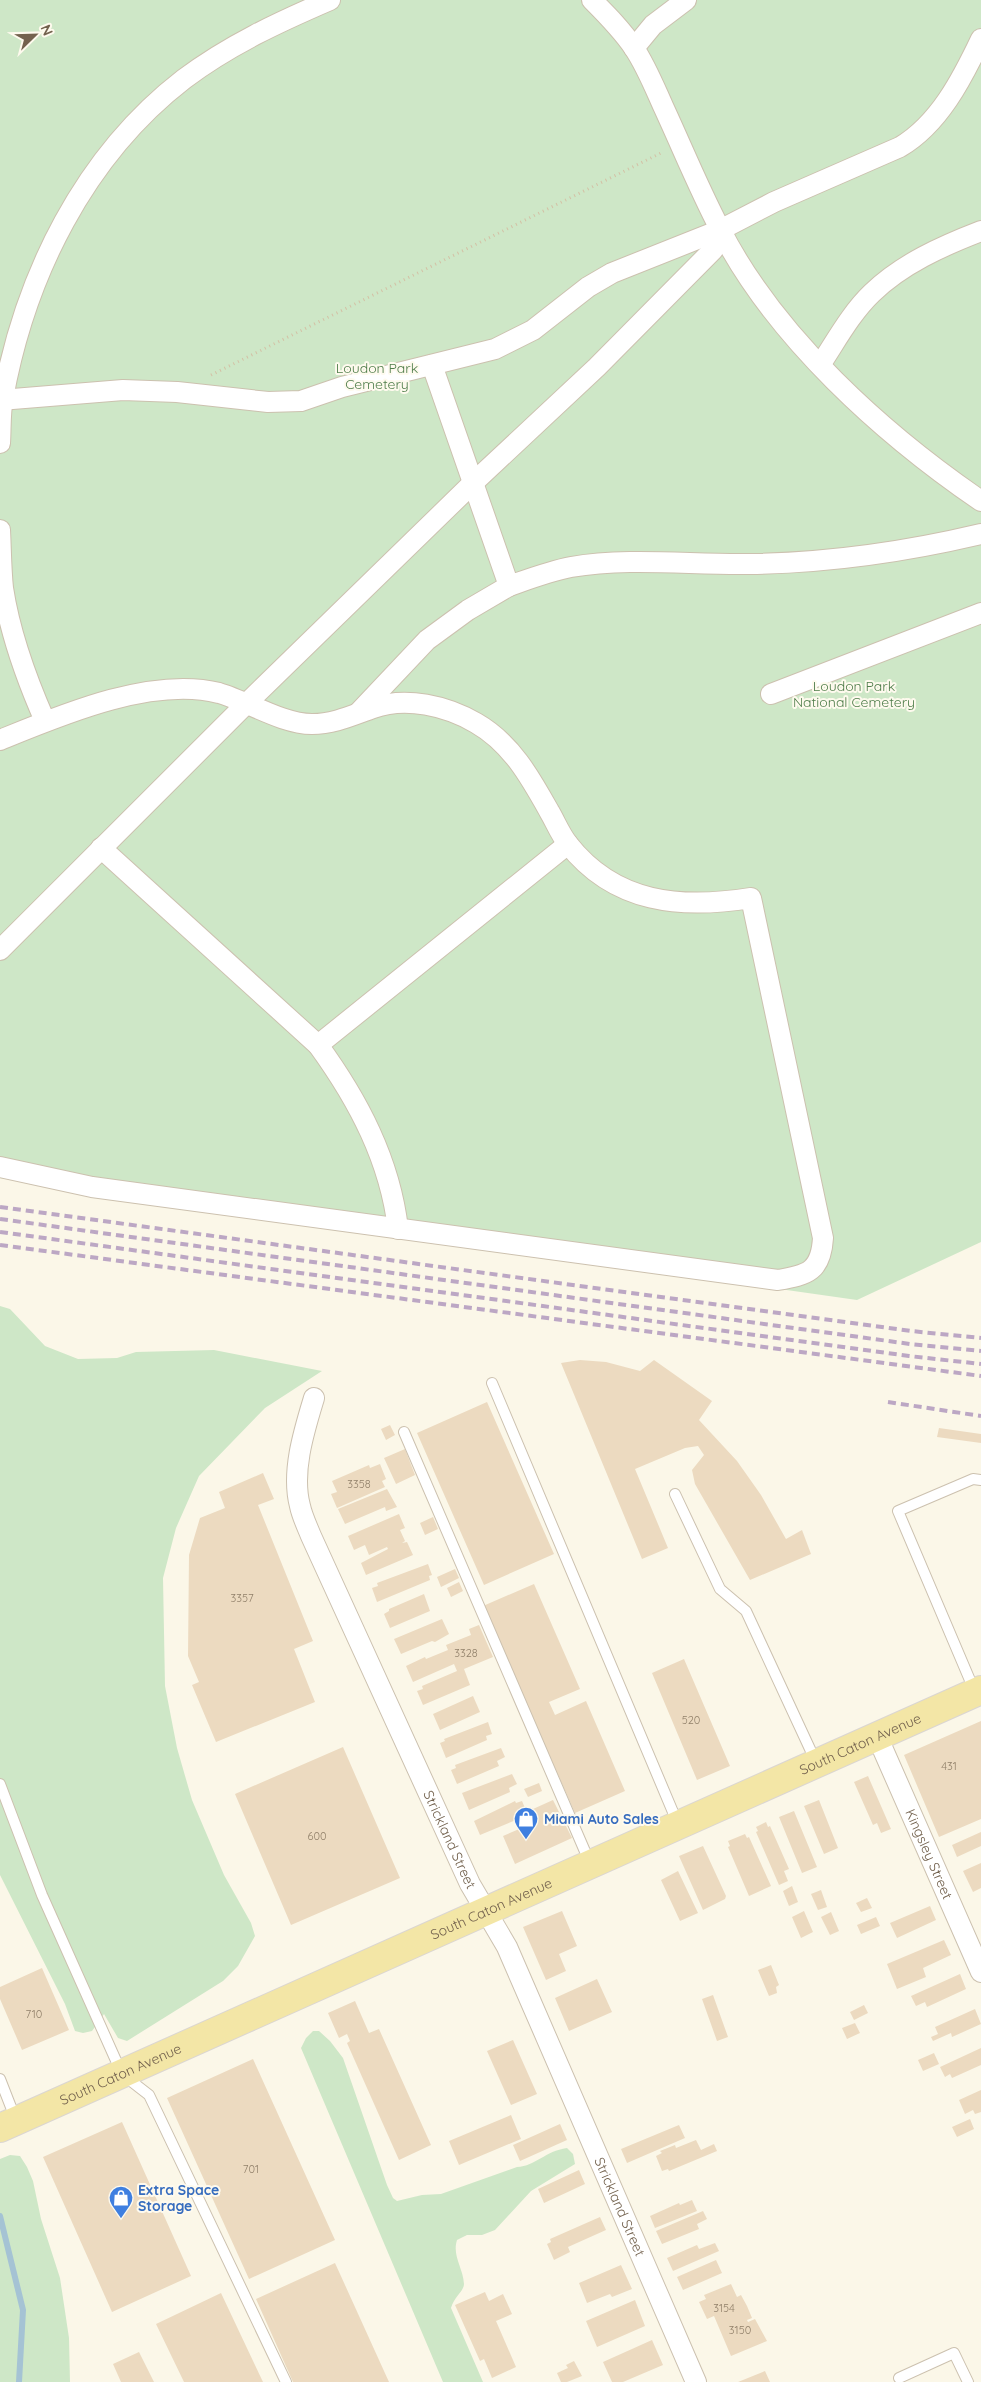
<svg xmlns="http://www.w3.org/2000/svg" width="981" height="2382" viewBox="0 0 981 2382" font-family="Quicksand,sans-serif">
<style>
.green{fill:#cee7c7}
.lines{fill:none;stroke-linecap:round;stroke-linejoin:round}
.stream{stroke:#a5c3d4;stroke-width:6}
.building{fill:#ecdac0}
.lane-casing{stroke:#ccc1af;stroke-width:12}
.street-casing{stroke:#ccc1af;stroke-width:22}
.primary-casing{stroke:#dbd6d1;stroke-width:30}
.path{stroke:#d3c0a5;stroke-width:3;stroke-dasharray:1 4;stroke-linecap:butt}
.lane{stroke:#fff;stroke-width:10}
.street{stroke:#fff;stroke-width:20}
.primary{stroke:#f3e6a6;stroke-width:28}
.rail{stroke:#bca7c4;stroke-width:4;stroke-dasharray:8 5;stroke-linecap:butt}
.labels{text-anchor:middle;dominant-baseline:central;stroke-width:4;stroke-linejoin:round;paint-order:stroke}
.number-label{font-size:11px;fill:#91806a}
.park-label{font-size:14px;fill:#4f7d4a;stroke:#fefaee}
.street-label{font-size:14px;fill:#73624e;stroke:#fefaee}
.shop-label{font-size:14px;font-weight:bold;fill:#366cbe;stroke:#fefaee;text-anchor:start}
</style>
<rect width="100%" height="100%" fill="#fbf7e8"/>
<!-- green -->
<path class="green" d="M0,0H981V1242L857,1300L0,1178Z
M0,1306L10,1309L45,1346L78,1359L117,1358L136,1352L214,1350L322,1371L265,1408L199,1476L176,1528L163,1578L165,1686L177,1748L192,1800L224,1875L251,1923L255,1936L238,1966L223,1981L127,2041L118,2038L104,2014L92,2031L83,2033L75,2031L65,2004L0,1875Z
M313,2031H319L330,2041L343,2058L387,2185L393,2198L397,2201L422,2195L441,2194L517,2167C536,2166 545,2151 567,2148L573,2154L575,2164L531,2191L495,2230L482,2235H467L457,2240C452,2256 463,2267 464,2284C464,2291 454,2297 451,2308L483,2382H443L301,2048L306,2038Z
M10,2155L20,2156L27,2167L33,2181L41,2219L60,2278L69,2338L70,2382H0V2159Z"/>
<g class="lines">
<!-- stream -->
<path class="stream" d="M0,2216L23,2310L19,2382"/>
</g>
<!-- building -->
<path class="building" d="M580,1360L606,1362L640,1371L654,1360L712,1401L699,1420L737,1461L761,1495L786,1539L802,1530L811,1554L750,1580L695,1484L692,1470L704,1455L698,1446L685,1448L635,1469L668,1548L642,1559L561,1363Z
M487,1402L554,1554L484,1585L417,1433Z
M390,1425L395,1435L386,1440L381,1429Z
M939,1428L981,1434V1443L937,1437Z
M405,1449L415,1475L396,1484L384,1458Z
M380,1464L386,1479L382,1481L385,1487L337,1508L331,1494L337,1492L332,1481L369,1465L370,1468Z
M263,1473L274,1499L258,1505L313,1641L294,1649L315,1702L216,1742L192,1685L199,1682L188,1656L189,1555L200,1518L225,1508L219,1492Z
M387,1489L397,1507L386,1511L385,1507L345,1524L338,1509Z
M399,1514L405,1528L400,1530L405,1541L402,1543L407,1542L413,1555L366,1575L361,1563L388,1549L387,1547L369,1555L365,1545L354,1550L348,1536Z
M433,1517L438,1529L425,1535L420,1523Z
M428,1564L432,1575L429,1576L430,1580L377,1602L372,1588L378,1586L377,1583Z
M455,1569L459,1578L441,1587L437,1577Z
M459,1582L463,1591L451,1597L447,1588Z
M534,1584L580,1689L549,1702L555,1715L586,1701L625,1791L575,1813L483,1606Z
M424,1594L430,1611L390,1628L384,1614L389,1611V1609Z
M442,1619L449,1634L435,1642L432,1641L401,1654L394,1639Z
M479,1625L493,1657L464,1669L470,1685L423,1705L417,1691L423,1689L422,1686L457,1671L454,1664L413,1682L406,1666L425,1657L426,1659L448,1650L446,1645L471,1635L469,1629Z
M684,1659L730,1766L697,1780L652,1673Z
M473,1696L480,1712L440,1730L433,1714Z
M981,1721V1819L939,1837L904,1755Z
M488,1722L492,1734L486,1736L487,1740L446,1758L440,1743L445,1741L444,1739Z
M343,1747L400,1878L291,1925L235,1794Z
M501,1748L505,1757L497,1761L499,1766L457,1784L451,1770L456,1768L455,1765Z
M512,1774L517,1784L509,1788L510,1792L469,1810L462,1793Z
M868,1776L891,1829L881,1833L877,1823L873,1825L854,1782Z
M539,1783L542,1791L528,1797L524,1789Z
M553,1800L572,1838L515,1864L503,1836L538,1821L533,1809Z
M819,1800L838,1848L824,1854L804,1806Z
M515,1801L516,1803L522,1801L528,1815L480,1835L474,1821Z
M794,1811L817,1867L802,1873L779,1817Z
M766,1822L768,1827L770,1826L789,1869L784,1871L788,1881L779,1885L756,1832L758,1831L756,1827Z
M981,1832V1846L957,1857L952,1845Z
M745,1834L747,1838L749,1837L771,1886L749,1896L728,1847L730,1846L728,1841Z
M703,1846L726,1896L725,1899L703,1910L679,1856Z
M981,1863V1888L973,1892L963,1871Z
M678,1871L698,1913L680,1921L661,1880Z
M792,1886L798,1902L789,1906L783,1891Z
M821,1890L827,1907L818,1910L811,1894Z
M867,1898L872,1908L861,1912L856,1903Z
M930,1906L936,1920L897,1938L890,1923Z
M562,1911L577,1946L559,1954L566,1971L546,1980L523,1927Z
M804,1911L813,1932L801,1938L792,1917Z
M831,1912L839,1931L830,1935L821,1917Z
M876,1917L880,1926L861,1934L857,1925Z
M944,1940L951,1955L923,1968L926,1977L897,1989L887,1964Z
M771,1965L779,1985L776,1987L777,1993L769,1996L758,1970Z
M42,1968L69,2030L22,2050L0,1999V1987Z
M960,1974L966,1989L927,2007L925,2002L916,2006L911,1996Z
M597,1979L612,2012L569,2031L555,1998Z
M713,1995L728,2037L717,2041L702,1999Z
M355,2001L369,2033L379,2029L431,2145L399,2160L347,2043L350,2041L347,2034L339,2038L328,2013Z
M864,2005L868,2013L854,2020L850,2012Z
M975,2009L981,2024L952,2037L951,2033L933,2041L931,2037L938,2034L935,2027Z
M855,2023L860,2033L847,2039L842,2028Z
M513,2040L537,2094L511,2105L487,2051Z
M981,2048V2065L952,2078L950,2074L945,2077L940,2067Z
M934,2053L939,2064L923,2071L918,2060Z
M253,2059L335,2240L249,2279L167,2098Z
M981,2090V2112L975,2114L973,2110L965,2114L959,2100Z
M511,2115L521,2139L459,2165L449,2141Z
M970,2119L974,2129L957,2137L952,2127Z
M122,2122L191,2276L112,2312L43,2157Z
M560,2124L567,2140L520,2161L513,2145Z
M679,2125L685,2138L627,2163L621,2149Z
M696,2140L701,2150L714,2144L717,2151L669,2171L668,2169L662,2171L656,2156L662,2153L660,2151L675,2145L676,2148Z
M579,2170L585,2184L544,2203L538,2189Z
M692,2200L697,2211L655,2228L650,2216L679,2203L680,2205Z
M703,2211L707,2219L697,2224L699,2229L662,2244L656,2231Z
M600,2217L606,2230L568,2247L570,2252L554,2260L547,2244L551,2242L550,2239Z
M715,2243L719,2251L673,2271L667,2258L697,2245L699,2249Z
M716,2260L722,2273L683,2290L677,2277Z
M335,2263L389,2382H293L256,2299Z
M621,2265L632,2289L612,2297L610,2294L587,2303L579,2283Z
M731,2284L737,2297L741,2295L747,2306L752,2318L747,2320L748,2322L755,2319L767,2341L731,2356L714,2316L707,2319L699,2302L706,2299L704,2295Z
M485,2292L489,2301L503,2294L512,2314L496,2321L516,2367L492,2378L484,2359L480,2361L455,2305Z
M221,2293L263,2382H184L156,2324Z
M635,2300L645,2326L597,2347L586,2321Z
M652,2340L663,2365L623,2382H612L603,2362Z
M139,2352L154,2382H121L113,2364Z
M574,2361L582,2376L567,2382H561L557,2373L568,2368L566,2365Z
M765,2371L770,2382H738Z"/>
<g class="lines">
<defs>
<path id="lane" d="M492,1383L678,1824
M404,1432L590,1863
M675,1494L720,1589L746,1611L816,1762
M975,1692L898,1511L973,1479L981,1480
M0,1784L42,1895L122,2074L149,2095L286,2382
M0,2079L16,2120
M899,2378L954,2353L968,2382"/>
<g id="street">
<path d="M592,0C607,15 622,30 634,48C646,66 654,86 663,106C682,147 699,189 720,229C775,337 883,434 981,501"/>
<path d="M634,48L653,25L686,0"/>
<path d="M432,365L509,586C529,579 550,571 571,567C629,557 690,565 749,564C827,563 905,552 981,534"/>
<path d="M820,365C836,341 851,313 872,293C902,264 942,246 981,231"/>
<path d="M0,400L123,390L177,392L268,402L301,401L342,387L495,349L533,330L588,287L612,273L720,230L774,202L900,147C939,124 962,79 981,39"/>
<path d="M0,443C1,428 0,413 3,398C25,276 84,156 184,79C229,45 279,22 330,0"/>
<path d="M0,530C1,549 1,569 3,588C10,634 26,678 45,721"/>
<path d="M771,694L981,613"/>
<path d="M359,712L427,640L468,610L509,586"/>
<path d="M0,740C61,715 152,676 219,693C247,701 282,724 312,724C334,724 353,715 373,708C406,696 447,706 476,723C511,743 530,777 549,811C555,821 560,834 568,844C615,904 681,909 751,898L823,1238C821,1271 808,1275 778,1280L92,1187L0,1167"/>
<path d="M101,848L318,1045C358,1100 390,1160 398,1229"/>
<path d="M0,950L247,703L474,482L597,367L713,250L720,230"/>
<path d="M318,1045L568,844"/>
<path id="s1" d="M314,1398C304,1431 291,1472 300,1506C302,1516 307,1526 311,1536L470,1884L507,1947L696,2382"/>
<path id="s2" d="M877,1736L981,1972"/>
</g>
<g id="primary">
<path id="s3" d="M0,2128L981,1690"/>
</g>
</defs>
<!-- lane casing -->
<use href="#lane" class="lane-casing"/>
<!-- street casing -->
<use href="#street" class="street-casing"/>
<!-- primary casing -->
<use href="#primary" class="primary-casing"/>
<!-- path -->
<path class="path" d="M211,375L663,152"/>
<!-- lane -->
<use href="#lane" class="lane"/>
<!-- street -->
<use href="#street" class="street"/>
<!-- primary -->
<use href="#primary" class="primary"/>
<!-- rail -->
<path class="rail" d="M0,1207L911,1331L981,1338
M0,1219L910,1344L981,1351
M0,1232L909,1356L981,1364
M0,1245L981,1376
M888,1402L981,1416"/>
</g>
<!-- icons -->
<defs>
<symbol id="shop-pin" viewBox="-11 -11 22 30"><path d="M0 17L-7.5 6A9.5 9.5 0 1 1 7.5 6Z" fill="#3f7fe0" stroke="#fefaee"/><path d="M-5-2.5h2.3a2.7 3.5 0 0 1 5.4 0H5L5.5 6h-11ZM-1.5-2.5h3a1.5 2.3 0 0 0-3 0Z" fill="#fff"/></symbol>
</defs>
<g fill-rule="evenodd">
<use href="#shop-pin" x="512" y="1805" width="28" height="38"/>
<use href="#shop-pin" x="107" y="2184" width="28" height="38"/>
</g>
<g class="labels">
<!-- number labels -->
<g class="number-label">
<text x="359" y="1484">3358</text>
<text x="242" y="1598">3357</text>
<text x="466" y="1653">3328</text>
<text x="691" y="1720">520</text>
<text x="949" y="1766">431</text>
<text x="317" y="1836">600</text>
<text x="34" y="2014">710</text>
<text x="251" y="2169">701</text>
<text x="724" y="2308">3154</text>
<text x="740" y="2330">3150</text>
</g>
<!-- park labels -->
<g class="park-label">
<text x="377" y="368">Loudon Park<tspan x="377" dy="16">Cemetery</tspan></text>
<text x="854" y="686">Loudon Park<tspan x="854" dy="16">National Cemetery</tspan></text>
</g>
<!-- street labels -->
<g class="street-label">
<text stroke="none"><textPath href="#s3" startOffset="942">South Caton Avenue</textPath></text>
<text stroke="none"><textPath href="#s1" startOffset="476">Strickland Street</textPath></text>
<text stroke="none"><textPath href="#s2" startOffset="129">Kingsley Street</textPath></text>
<text stroke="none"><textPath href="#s3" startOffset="538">South Caton Avenue</textPath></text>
<text stroke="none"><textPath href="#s3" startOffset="132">South Caton Avenue</textPath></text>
<text stroke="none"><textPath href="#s1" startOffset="881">Strickland Street</textPath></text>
</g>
<!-- shop labels -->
<g class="shop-label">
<text x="544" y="1819">Miami Auto Sales</text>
<text x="138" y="2190">Extra Space<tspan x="138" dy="16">Storage</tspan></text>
</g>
</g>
<!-- north arrow -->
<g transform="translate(35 35) rotate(67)" stroke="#fefaee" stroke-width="4" paint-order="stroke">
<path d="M0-4L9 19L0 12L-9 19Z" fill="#73624e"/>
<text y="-8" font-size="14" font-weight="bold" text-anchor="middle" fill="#73624e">N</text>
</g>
</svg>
